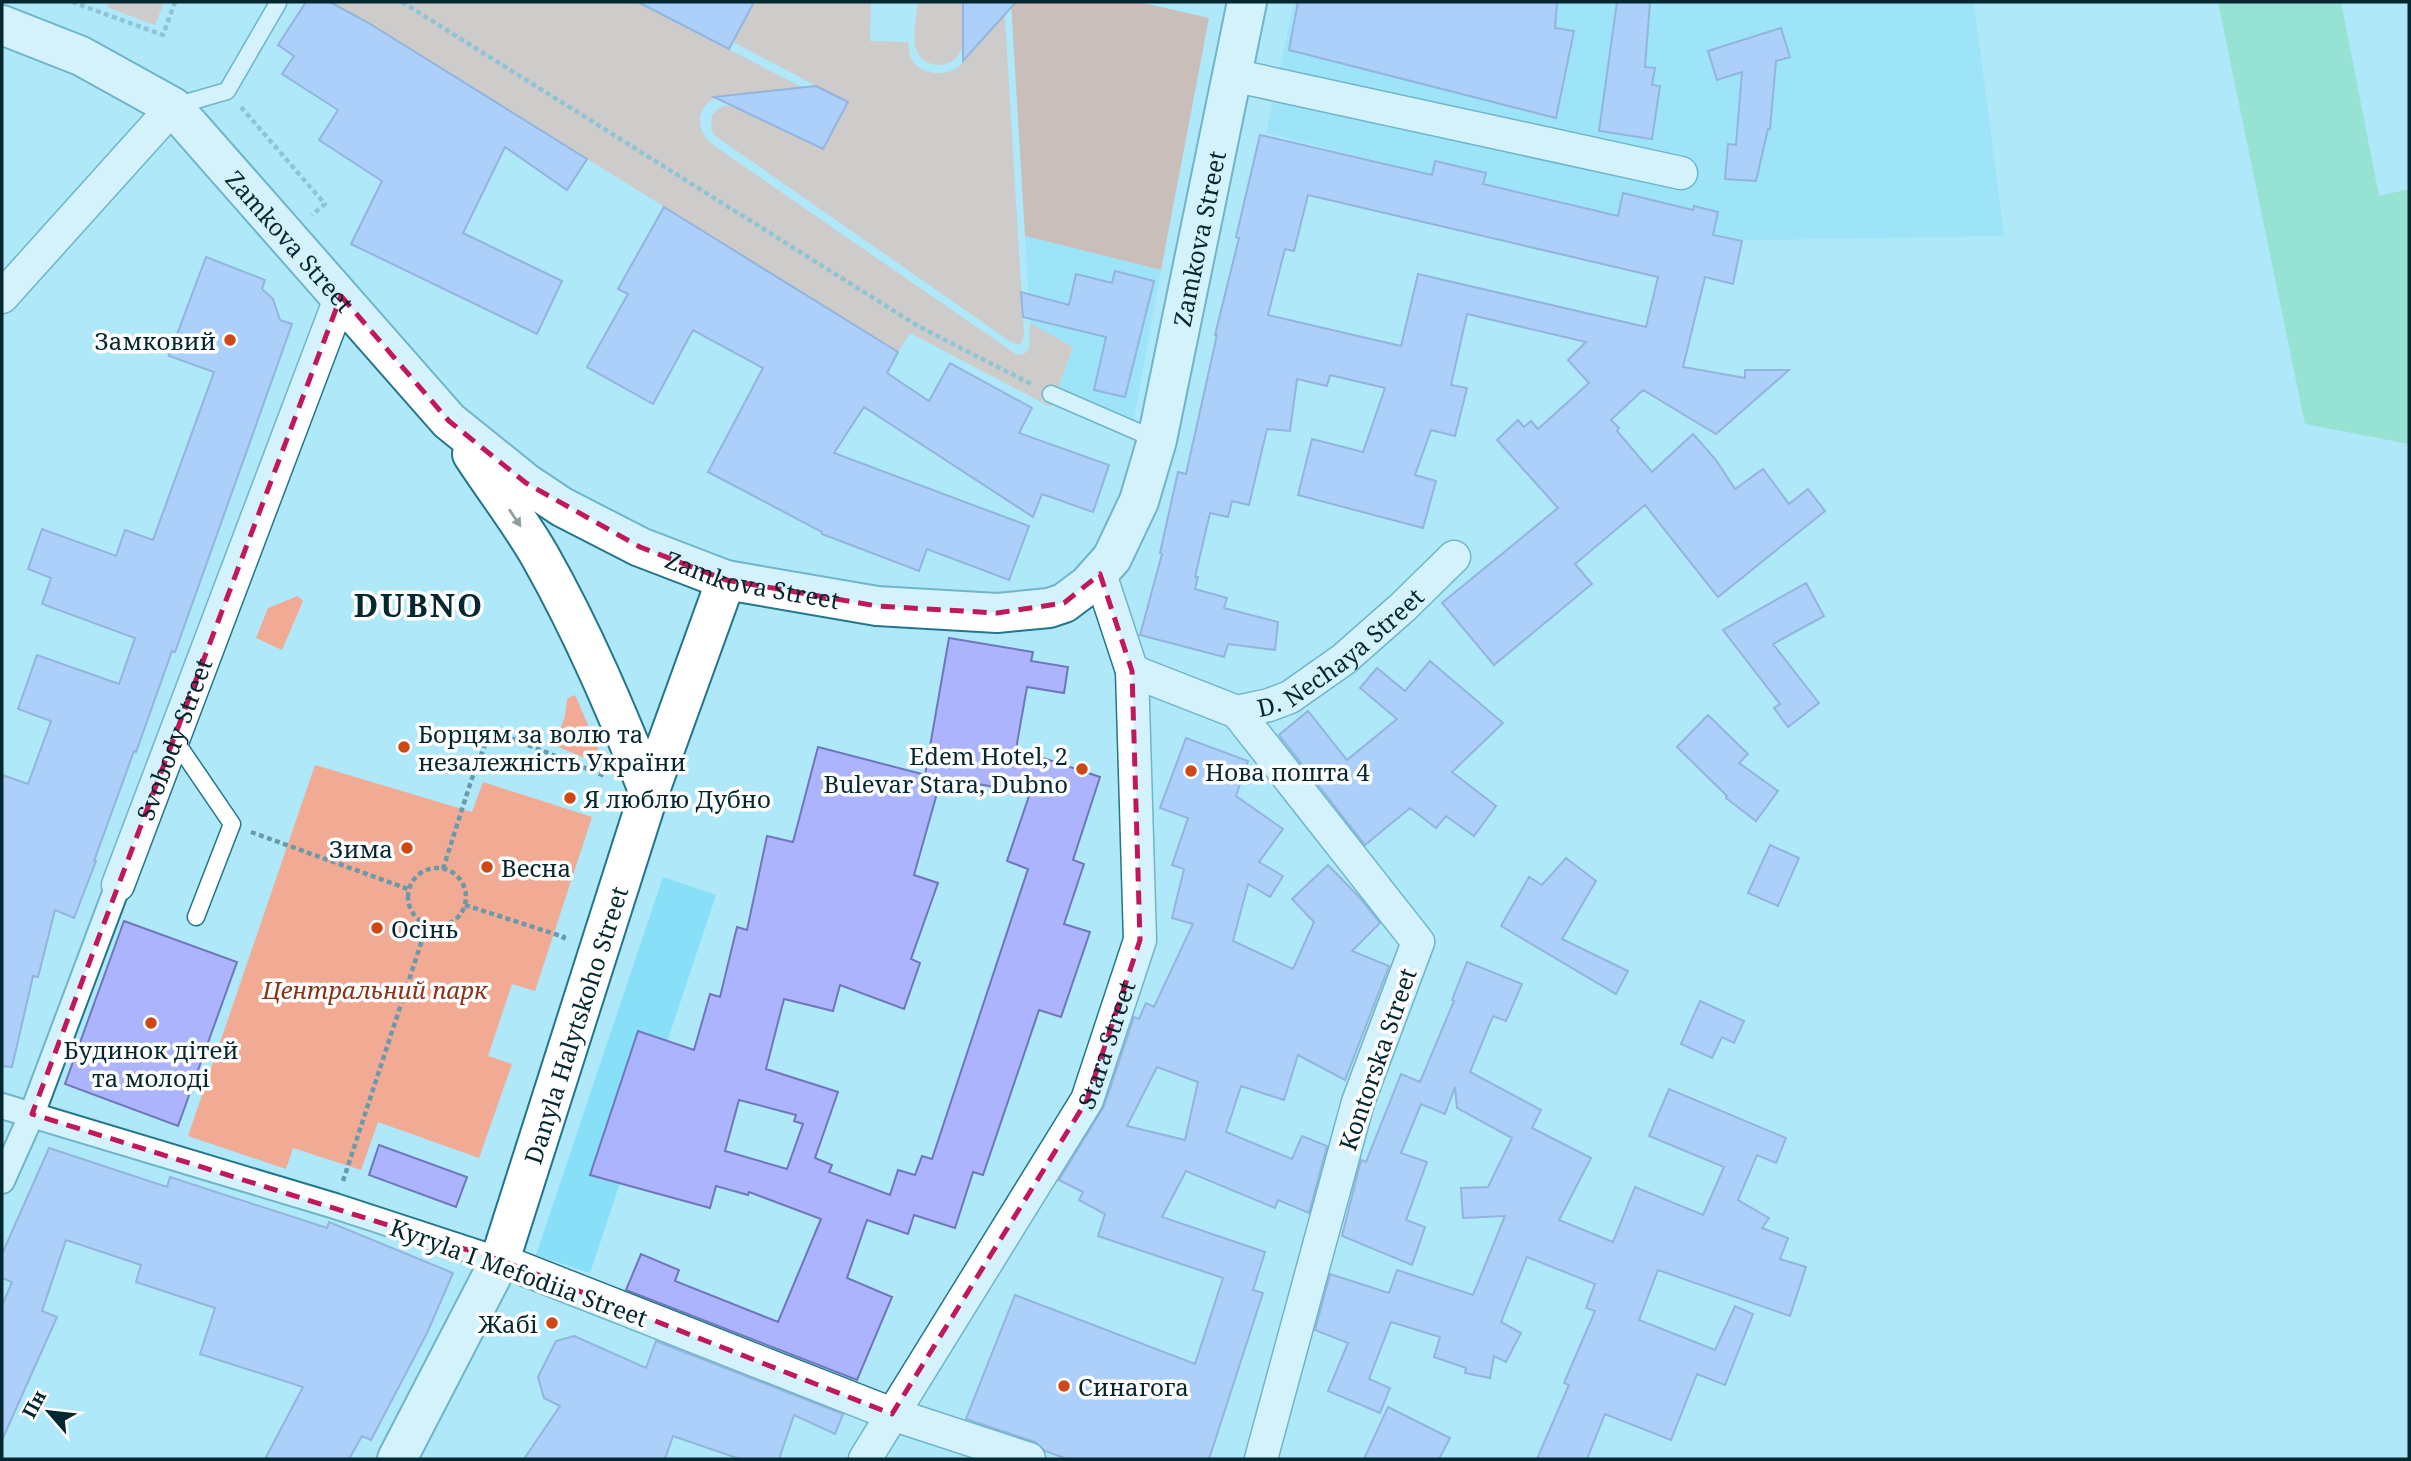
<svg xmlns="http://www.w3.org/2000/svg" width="2411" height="1461" viewBox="0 0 2411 1461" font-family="'Noto Serif',serif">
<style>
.built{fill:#88dff8}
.green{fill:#f1aa93}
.forest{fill:#ea8c6e}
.water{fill:#79dca5}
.building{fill:#abb4fd;stroke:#6f76ba;stroke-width:2;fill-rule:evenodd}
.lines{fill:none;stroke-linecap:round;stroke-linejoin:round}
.service-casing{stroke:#23768b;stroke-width:19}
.pedestrian-casing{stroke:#23768b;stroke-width:28}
.minor-casing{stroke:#23768b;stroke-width:35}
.secondary-casing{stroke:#23768b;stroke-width:42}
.path{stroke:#6a9aa8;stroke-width:4.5;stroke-dasharray:5 3.5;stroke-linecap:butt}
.service{stroke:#fff;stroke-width:16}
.pedestrian{stroke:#fff;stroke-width:24}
.minor{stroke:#fff;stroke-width:32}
.secondary{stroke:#fff;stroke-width:38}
.oneway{fill:#8e9ea2}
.marked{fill:none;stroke:#c2185b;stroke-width:5;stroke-dasharray:14 9;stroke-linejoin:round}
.poi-dot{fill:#ce4714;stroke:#fefefe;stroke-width:2.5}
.labels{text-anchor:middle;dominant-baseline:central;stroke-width:7;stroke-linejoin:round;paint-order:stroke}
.street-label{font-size:24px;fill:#052830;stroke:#fefefe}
.poi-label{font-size:24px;fill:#052830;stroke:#fefefe;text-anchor:start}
.park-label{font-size:24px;font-style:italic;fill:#883418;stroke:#fefefe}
.district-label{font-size:32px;font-weight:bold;letter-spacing:2px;fill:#052830;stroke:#fefefe}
</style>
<rect width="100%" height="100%" fill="#afe8f9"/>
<!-- built -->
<path class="built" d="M1294,2H1974L2004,236L1697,241L1266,133Z
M1025,236L1161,270L1134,419L1058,388L1073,348L1030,323Z
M663,877L716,895L590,1273L536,1255Z"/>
<!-- green -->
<path class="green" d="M109,2H164L155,25L107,7Z
M330,2H638L836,105L738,98C704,88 686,123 713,145L1017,355L1024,354L1029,349L1030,323L1073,347L1051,407L910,333L898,352L367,22Z
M754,2H871L870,41L908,42C909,47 909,54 911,58C922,79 956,78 967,57C974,43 970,18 970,2H1004L1024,336L1020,345L1011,342L714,135L711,128L712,115L722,106L847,102L733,42Z
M918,2H963C963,17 967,37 961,51C953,69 925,70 917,51C911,38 917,16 918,2Z
M298,596L303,601L282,650L256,638L268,608Z
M574,695L576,697L606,767L554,745L565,716L567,699Z
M315,765L472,812L483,782L592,817L535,991L512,984L488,1056L512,1064L479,1158L378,1122L361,1170L293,1148L286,1169L188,1136Z"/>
<!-- forest -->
<path class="forest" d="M1011,2H1139L1209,18L1161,270L1025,236Z"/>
<!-- water -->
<path class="water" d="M2218,2H2341L2379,196L2409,189V444L2305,424Z"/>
<!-- building -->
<path class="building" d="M306,2H330L367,22L587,159L567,190L505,147L463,233L562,281L537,334L351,244L382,181L319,140L338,110L282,74L294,56L278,45Z
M638,2H754L729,49Z
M963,2H1016L963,61Z
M1298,2H1557L1555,28L1574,31L1556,118L1289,50Z
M1617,2H1650L1645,67L1655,68L1652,85L1660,86L1652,139L1599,131Z
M1781,28L1790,57L1776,61L1770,129H1768L1756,181L1725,179L1728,144L1736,145L1742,72L1717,80L1708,51Z
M816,86L848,102L823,149L714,97Z
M1260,135L1432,175L1435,161L1486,173L1483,184L1618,216L1623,193L1693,210L1694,206L1718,212L1713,235L1742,241L1733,284L1705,277L1683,367L1745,378V370H1789L1716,434L1643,390L1611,420L1619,428L1617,431L1652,472L1693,434L1716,460L1735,489L1763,469L1789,504L1808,489L1825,511L1718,597L1645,505L1575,564L1592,584L1494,665L1442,603L1558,508L1497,440L1518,420L1524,427L1531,421L1538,429L1589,383L1568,360L1586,342L1467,314L1451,385L1467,388L1455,436L1431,430L1415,475L1436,481L1423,528L1298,495L1312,439L1363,452L1385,388L1330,375L1327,386L1297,379L1290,431L1267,429L1249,505L1232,501L1228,517L1210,513L1195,577H1198L1195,589L1227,598L1224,608L1278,622L1275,650L1228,644L1224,657L1140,635L1162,554L1160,553L1178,472L1186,474L1217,335H1215L1239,238L1236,237ZM1308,195L1658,277L1646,327L1418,274L1401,346L1268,315L1285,249L1294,251Z
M664,207L898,352L887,373L929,401L950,363L1032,408L1019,433L1109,465L1093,512L1042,494L1033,517L864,407L834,453L1029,526L1009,580L927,549L919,571L822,534V532L708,472L763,368L693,330L653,404L587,367L628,294L618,289Z
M206,257L265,280L262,289L273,299L280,320L292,324L175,652L172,651L136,752L134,751L94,861H96L74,918L55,910L38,977L33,976L12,1067L2,1066V775L28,784L51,721L18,709L37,655L119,684L135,638L42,604L51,578L28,569L42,529L116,556L125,530L153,540L214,372L169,356Z
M1115,271L1154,281L1125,397L1094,390L1106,337L1023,317L1021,292L1069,305L1076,274L1112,283Z
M1806,583L1824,616L1773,644L1819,703L1788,727L1774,708L1780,704L1723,630Z
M949,638L1033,652L1031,661L1068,667L1064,693L1027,687L1016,749L1100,777L1073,860L1084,864L1064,924L1090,932L1061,1017L1039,1010L983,1175L973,1172L955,1228L914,1215L908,1234L867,1220L847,1278L892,1297L857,1380L626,1290L641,1254L679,1270L675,1281L778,1322L821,1219L749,1192L748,1195L716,1186L710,1208L590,1175L638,1031L694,1050L710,994L720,997L737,927L747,930L767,836L793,842L818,747L941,779L914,875L938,883L911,959L920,963L904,1009L840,985L833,1011L784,999L766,1069L838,1092L815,1158L832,1165L829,1172L890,1195L898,1170L915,1175L922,1156L932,1159L1028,869L1007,861L1030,793L925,775ZM739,1100L796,1115L794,1121L803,1124L787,1169L725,1151Z
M1430,661L1503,723L1452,772L1496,806L1474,836L1446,816L1436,828L1410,808L1365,845L1279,735L1308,711L1347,760L1397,719L1360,688L1377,668L1405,691Z
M1708,715L1748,754L1739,763L1778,791L1756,821L1726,798L1727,796L1677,747Z
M1186,738L1248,761L1236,796L1283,829L1259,862L1283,876L1270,897L1248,884L1233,941L1293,969L1314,922L1292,899L1328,865L1361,899L1380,923L1352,951L1389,966L1345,1080L1298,1055L1284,1100L1241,1086L1226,1132L1292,1159L1302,1136L1327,1146L1309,1213L1278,1200L1275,1208L1186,1171L1162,1217L1265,1252L1253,1290L1263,1293L1209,1459H1067L1045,1451L1035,1442L966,1419L1015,1295L1195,1364L1223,1278L1098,1236L1105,1214L1079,1200L1083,1192L1059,1180L1104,1106L1134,1017L1139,1019L1146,1003L1154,1007L1193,924L1172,918L1184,869L1172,865L1188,818L1160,808ZM1157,1067L1198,1082L1185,1140L1127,1126Z
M1770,845L1799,858L1778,906L1748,893Z
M1566,858L1596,881L1562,939L1628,971L1616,994L1501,926L1529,877L1542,885Z
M124,921L237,962L178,1126L65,1084Z
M1467,962L1522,984L1506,1021L1493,1016L1470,1072L1541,1110L1532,1128L1591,1158L1559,1220L1613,1242L1635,1187L1703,1215L1724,1167L1649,1136L1669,1089L1786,1138L1776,1163L1757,1155L1738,1200L1769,1218L1762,1228L1788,1238L1780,1259L1806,1267L1790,1316L1658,1270L1639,1320L1715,1350L1735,1306L1753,1314L1725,1385L1697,1374L1671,1440L1605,1414L1587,1459H1537L1569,1385L1564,1383L1595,1311L1586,1308L1595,1284L1527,1257L1501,1322L1521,1333L1506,1362L1494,1356L1490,1378L1465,1373L1466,1368L1434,1357L1440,1337L1391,1322L1369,1379L1390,1388L1380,1413L1328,1391L1348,1343L1315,1330L1330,1274L1389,1293L1397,1270L1473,1295L1505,1216L1463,1218L1461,1188L1488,1187L1512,1138L1457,1108L1455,1087L1445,1114L1421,1104L1401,1153L1427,1162L1406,1220L1425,1227L1412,1265L1342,1236L1361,1160L1366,1162L1401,1074L1420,1082L1454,1001L1452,1000Z
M1700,1001L1744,1021L1734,1043L1722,1037L1712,1058L1681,1044Z
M379,1145L467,1177L456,1207L369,1175Z
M49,1148L167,1187L170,1177L327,1228L329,1222L453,1273L427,1333L371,1440L362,1436L349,1459H265L303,1387L200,1354L215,1308L136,1282L141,1265L66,1240L42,1311L57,1317L2,1440V1306L12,1282L2,1278V1254Z
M574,1336L646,1368L656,1341L843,1414L835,1434L794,1415L779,1459H740L673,1436L665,1459H524L560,1406L544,1398L538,1377L556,1341Z
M1388,1407L1450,1438L1439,1459H1364Z"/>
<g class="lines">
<defs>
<path id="service" d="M175,106L227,91L278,3
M1051,394L1157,440
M174,739L232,824L196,917"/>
<path id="pedestrian" d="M2,1106L335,1206L500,1260
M2,1181L32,1114L118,885"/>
<g id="minor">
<path d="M1232,75L1681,173"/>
<path d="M2,297L173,107"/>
<path id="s1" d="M1132,671L1237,712L1269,705L1290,697L1344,659L1403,607L1454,557"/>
<path d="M1237,712L1418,942L1358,1102L1261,1459"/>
<path id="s2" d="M118,885L341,296"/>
<path d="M500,1260L892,1414L1029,1459"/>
<path id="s3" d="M865,1459L1087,1100L1140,940L1132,671L1100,574"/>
</g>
<g id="secondary">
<path id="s4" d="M2,25L81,56L173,107L449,421L526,483L562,507L640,547L726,580L877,606L997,613L1049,608L1064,603L1088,585L1112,558L1139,501L1157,440L1247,2"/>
<path d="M472,454C494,488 520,521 540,556C583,632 617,712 649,793"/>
<path id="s5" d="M397,1459L500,1260L649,793L726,580"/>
</g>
</defs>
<!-- service casing -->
<use href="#service" class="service-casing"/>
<!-- pedestrian casing -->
<use href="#pedestrian" class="pedestrian-casing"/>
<!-- minor casing -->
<use href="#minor" class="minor-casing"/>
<!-- secondary casing -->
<use href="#secondary" class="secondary-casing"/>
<!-- path -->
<path class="path" d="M72,2L163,35L175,2
M402,2L918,326L1031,384
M241,107L325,204L312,215
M251,832L408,889
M408 897a29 29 0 1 1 58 0a29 29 0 1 1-58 0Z
M443,869L471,781L491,730L605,776
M465,905L564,937L562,941
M343,1181L427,925"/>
<!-- service -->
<use href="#service" class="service"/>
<!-- pedestrian -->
<use href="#pedestrian" class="pedestrian"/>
<!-- minor -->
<use href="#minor" class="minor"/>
<!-- secondary -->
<use href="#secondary" class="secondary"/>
</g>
<!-- one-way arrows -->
<defs><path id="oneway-solid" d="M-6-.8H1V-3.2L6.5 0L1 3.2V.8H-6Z" transform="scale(1.75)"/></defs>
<use class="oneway" href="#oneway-solid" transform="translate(515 518) rotate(56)"/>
<!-- marked area -->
<path d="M0 0H2411V1461H0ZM341,296L449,421L526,483L640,547L726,580L877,606L997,613L1064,603L1100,574L1132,671L1140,940L1087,1100L892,1414L500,1260L32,1114Z" fill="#afe8f9" fill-opacity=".55" fill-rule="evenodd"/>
<path class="marked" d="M341,296L449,421L526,483L640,547L726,580L877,606L997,613L1064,603L1100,574L1132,671L1140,940L1087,1100L892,1414L500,1260L32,1114Z"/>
<!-- markers -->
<g class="poi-dot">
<circle cx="230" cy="340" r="7"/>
<circle cx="404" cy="747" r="7"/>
<circle cx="1082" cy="769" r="7"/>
<circle cx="1191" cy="771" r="7"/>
<circle cx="570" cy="798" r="7"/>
<circle cx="407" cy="848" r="7"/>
<circle cx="487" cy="867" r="7"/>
<circle cx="377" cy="928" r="7"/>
<circle cx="151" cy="1023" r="7"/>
<circle cx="552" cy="1323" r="7"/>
<circle cx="1064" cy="1386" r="7"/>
</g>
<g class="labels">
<!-- street labels -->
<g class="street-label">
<text stroke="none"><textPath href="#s4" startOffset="1670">Zamkova Street</textPath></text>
<text stroke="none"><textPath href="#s4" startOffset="368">Zamkova Street</textPath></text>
<text stroke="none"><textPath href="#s4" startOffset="956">Zamkova Street</textPath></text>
<text stroke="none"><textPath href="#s1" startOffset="234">D. Nechaya Street</textPath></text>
<text stroke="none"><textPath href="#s2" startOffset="156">Svobody Street</textPath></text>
<text stroke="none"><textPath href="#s5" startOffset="471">Danyla Halytskoho Street</textPath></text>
<text stroke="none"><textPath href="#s3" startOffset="481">Stara Street</textPath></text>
<text transform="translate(1377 1059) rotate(-71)">Kontorska Street</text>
<text transform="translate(519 1272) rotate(20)">Kyryla I Mefodiia Street</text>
</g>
<!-- poi labels -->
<g class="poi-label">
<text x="216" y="340" text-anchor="end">Замковий</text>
<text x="418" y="733">Борцям за волю та<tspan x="418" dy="28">незалежність України</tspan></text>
<text x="1068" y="755" text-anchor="end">Edem Hotel, 2<tspan x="1068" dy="28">Bulevar Stara, Dubno</tspan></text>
<text x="1205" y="771">Нова пошта 4</text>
<text x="584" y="798">Я люблю Дубно</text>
<text x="393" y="848" text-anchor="end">Зима</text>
<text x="501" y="867">Весна</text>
<text x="391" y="928">Осінь</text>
<text x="151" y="1049" text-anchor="middle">Будинок дітей<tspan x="151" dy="28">та молоді</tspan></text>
<text x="538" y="1323" text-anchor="end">Жабі</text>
<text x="1078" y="1386">Синагога</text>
</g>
<!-- park labels -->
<g class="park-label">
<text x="375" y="989">Центральний парк</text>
</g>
<!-- district labels -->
<g class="district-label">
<text x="419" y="604">DUBNO</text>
</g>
</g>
<!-- border -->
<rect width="2411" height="1461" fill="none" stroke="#052830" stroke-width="7"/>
<!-- north arrow -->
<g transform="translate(49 1412) rotate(298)" stroke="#fefefe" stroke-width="5" paint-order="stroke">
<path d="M0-5L12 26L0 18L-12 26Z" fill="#052830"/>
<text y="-10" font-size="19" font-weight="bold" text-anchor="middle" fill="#052830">Пн</text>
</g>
</svg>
